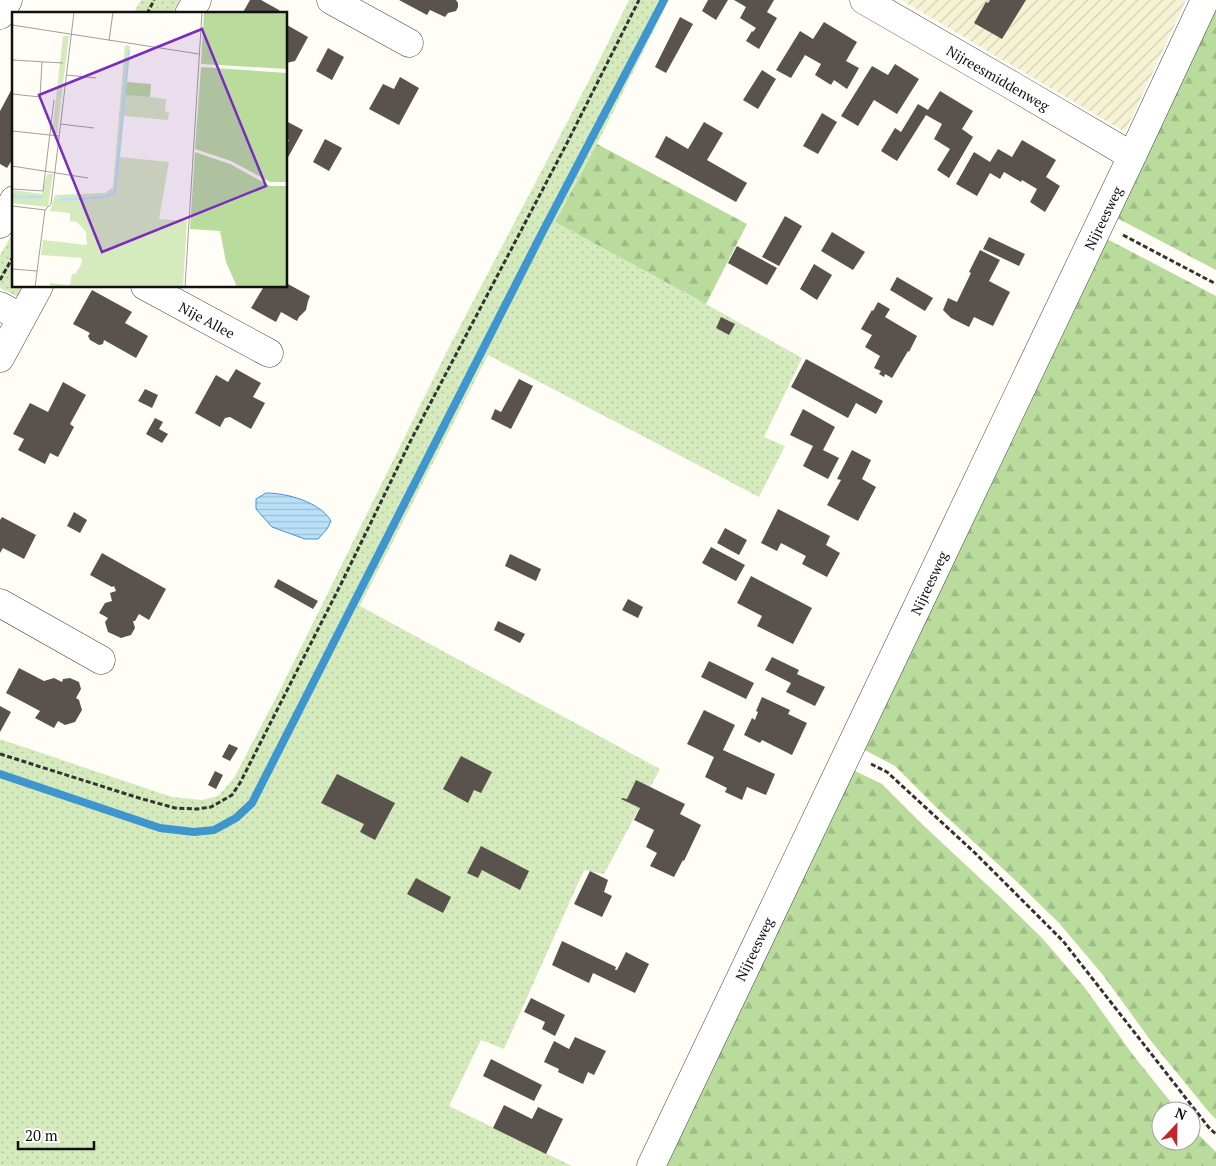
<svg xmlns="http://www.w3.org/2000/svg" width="1216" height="1166" viewBox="0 0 1216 1166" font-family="'PT Serif',serif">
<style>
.farmland{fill:url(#farmland-furrows)}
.grass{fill:url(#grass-dots)}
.forest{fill:url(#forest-firs)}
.water{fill:url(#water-rules);stroke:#3f96cf}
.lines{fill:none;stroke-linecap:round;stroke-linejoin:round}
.stream{stroke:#3f96cf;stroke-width:8}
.building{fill:#5a524d}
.street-casing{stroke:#444;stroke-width:29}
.path{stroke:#333;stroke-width:3;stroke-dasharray:5 2.5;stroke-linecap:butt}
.street{stroke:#fff;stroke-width:28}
.labels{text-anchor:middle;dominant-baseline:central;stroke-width:5;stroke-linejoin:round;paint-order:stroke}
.street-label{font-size:14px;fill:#111;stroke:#fff}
.inset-river{fill:none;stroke:#b9e0f7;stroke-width:2.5}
.inset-road{fill:none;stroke:#a09f9a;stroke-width:1}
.view{fill:#7b2cbf;fill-opacity:0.15;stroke:#7b2cbf;stroke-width:2.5}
.inset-edge{fill:none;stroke:#111;stroke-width:2.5}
</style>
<defs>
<pattern id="farmland-furrows" width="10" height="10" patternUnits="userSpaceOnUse" patternTransform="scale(1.25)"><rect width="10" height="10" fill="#f6f3d4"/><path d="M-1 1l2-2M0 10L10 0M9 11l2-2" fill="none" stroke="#d2cfb5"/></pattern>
<pattern id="grass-dots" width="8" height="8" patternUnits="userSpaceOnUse" patternTransform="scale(1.25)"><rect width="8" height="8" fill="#d5ebbd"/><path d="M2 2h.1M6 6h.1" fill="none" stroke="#b6c8a1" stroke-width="1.8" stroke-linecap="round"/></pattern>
<pattern id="forest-firs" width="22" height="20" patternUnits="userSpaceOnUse" patternTransform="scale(1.25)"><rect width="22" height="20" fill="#b9dc9c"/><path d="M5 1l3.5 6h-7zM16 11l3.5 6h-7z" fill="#9ebc85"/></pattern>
<pattern id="water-rules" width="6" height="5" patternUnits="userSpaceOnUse" patternTransform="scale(1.25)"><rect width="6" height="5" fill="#b9e0f7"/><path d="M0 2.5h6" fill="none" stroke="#9ebfd3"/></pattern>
</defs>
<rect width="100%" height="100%" fill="#fffdf5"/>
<!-- farmland -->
<path class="farmland" d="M901,0H1186L1125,132Z"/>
<!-- grass -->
<path class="grass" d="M141,0H180L172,14H133Z
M629,0H669L597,144L555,222L706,304L802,358L764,437L785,446L759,497L488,355L360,606L660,769L604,874L584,870L504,1049L481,1040L449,1106L572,1166H0V739L172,797L202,800L218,796L234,778L282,686L446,353L595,69Z
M14,231V286H24L18,297L0,288V255Z"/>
<!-- forest -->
<path class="forest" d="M1216,9V270L1117,218Z
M597,144L747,224L706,304L555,222Z
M1107,239L1216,296V1119L1208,1111L1151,1041L1103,975L1059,923L1014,879L938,809L895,766L859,747Z
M853,770L882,784L923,825L999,896L1042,938L1085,988L1133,1055L1178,1111H1161V1141H1191V1127L1216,1152V1166H660Z"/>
<!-- water -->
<path class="water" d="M266,493C287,493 320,502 331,521L327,529L318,539H305L272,527L256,509V499Z"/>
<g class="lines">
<!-- stream -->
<path class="stream" d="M0,774L160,828L194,832L214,830L236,818L252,803L541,235L664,0"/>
</g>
<!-- building -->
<path class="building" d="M250,0H261L279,10L280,14H242Z
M399,0H456L458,3V7L456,11L448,13L445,17L430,10L427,15Z
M708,0H728L716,20L702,11Z
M734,0H774L767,12L777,18L759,49L746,41L752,31L753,32L756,28L740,18L746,7Z
M990,0H1026L1002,39L974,23L986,2L988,3Z
M680,17L693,24L666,73L655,67Z
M824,22L857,42L846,61L859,68L847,89L834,80L831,85L815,75L821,64L805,55L791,78L776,70L800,31L813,39Z
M287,25L308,37L295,61L286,63Z
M328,48L344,57L332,80L316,71Z
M895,64L919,79L897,114L874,100L858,126L841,116L872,66L888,75Z
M762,70L776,79L758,109L743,100Z
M400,77L419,88L399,125L369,109L383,84L394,89Z
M14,85V161L12,160L7,168L0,164V111Z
M940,91L973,111L962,129L973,137L949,178L937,170L950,149L934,139L942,124L926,115L897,161L881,151L895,128L901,132L918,104L928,110Z
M822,113L837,122L818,154L803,146Z
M286,121L303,130L286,161V145L289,140L286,139Z
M704,122L723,133L707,160L747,183L736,202L655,157L666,136L688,149Z
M325,139L342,148L329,171L313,162Z
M1022,140L1056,160L1046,177L1060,186L1045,212L1030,202L1037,189L1022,180L1021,182L1004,172L1000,179L990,173L977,196L956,184L974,152L990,162L998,149L1012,157Z
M785,216L802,226L779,266L762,257Z
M832,232L865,252L853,270L821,251Z
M989,237L1025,254L1019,266L983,249Z
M737,246L777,268L767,285L728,263Z
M980,250L1000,260L989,281L1010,292L993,326L974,317L969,327L951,318L943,310L948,298L957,302L971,273L969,272Z
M814,264L832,275L817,300L800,289Z
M897,277L933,298L925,311L890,290Z
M286,283L310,296L308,301L306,310L299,317L297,321L281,312L276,322L251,308L263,288L260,286H286Z
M92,290L132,312L125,323L148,336L136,358L104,340L103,344L99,345L90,340L88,336L90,333L73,324Z
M878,302L890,309L885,317L917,336L909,352L908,351L892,378L885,374L884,377L879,374L881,371L874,368L880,356L865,347L872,335L861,329L872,310L873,311Z
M721,317L735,324L729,335L716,328Z
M806,359L883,401L876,414L856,403L848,418L791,387Z
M236,369L261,383L253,397L265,403L251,429L230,417L225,418L220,427L195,413L216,375L228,382Z
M519,379L533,386L511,429L491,419L495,409L501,412Z
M63,382L86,395L70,424L74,427L58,457L50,453L45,464L18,450L24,439L13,434L30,403L48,412Z
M145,389L158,395L152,408L138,401Z
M803,409L835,427L823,450L839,458L828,479L803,466L813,446L790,435Z
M155,418L163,422L159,429L168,434L162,443L146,434Z
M852,450L871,460L862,479L876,487L858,521L827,505L841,480L837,479Z
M778,509L830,536L826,545L840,553L827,577L802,564L806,556L781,543L777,551L761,543Z
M74,512L87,520L80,533L67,526Z
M2,517L36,535L24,559L3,548L0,553V520Z
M725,528L747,540L739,555L717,543Z
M711,547L745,565L736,581L702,563Z
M102,553L166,589L149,620L139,614L135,621H133L135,628L131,635L121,638L108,632L105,622L108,618L99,613L105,603L112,601L110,593L116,591L114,586L112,587L90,575Z
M510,554L541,569L536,581L505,566Z
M751,576L812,608L793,644L757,626L762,616L737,603Z
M278,579L318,601L313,609L274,587Z
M628,599L643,607L638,618L622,610Z
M498,621L525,634L520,643L494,630Z
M772,657L799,670L797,674L825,687L815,706L786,692L791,683L765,670Z
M709,661L754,683L746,699L701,677Z
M19,668L44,681L54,678L62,682L63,679L70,678L79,682L81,689L76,698L79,700L82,710L75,722L65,725L58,721L54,728L35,718L40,711L6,693Z
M762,697L790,710L788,714L807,723L792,755L762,740L760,743L744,735L752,718L755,720L756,717L758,712L756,711Z
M0,706L11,712L0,732Z
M704,710L735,725L723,750L775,774L766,795L747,787L742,800L725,792L727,788L705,777L714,757L687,744Z
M229,744L238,748L230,761L222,757Z
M461,756L492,772L481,793L474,790L468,803L443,789Z
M215,771L223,775L216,789L208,785Z
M337,774L395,803L375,840L360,832L364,824L321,803Z
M636,780L685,804L680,814L701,825L684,861L683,860L674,877L650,866L657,853L646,847L654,830L634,820L640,808L621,799L622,798L627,799Z
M481,846L529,871L520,890L482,870L478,878L467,873Z
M590,871L608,880L604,892L612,896L602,917L574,904Z
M416,878L451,897L443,913L407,894Z
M562,941L616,967L615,970H617L626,952L649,964L635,993L593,973L589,983L552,965Z
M531,998L565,1015L555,1036L542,1029L545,1022L524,1012Z
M575,1037L606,1051L594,1075L588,1072L583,1084L558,1072L559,1069L544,1062L554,1041L569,1049Z
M491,1059L542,1085L534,1101L483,1076Z
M504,1105L532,1119L538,1107L563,1119L546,1154L493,1128Z"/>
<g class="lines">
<defs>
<path id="street" d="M331,0L409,43
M864,0L1013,86L1132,156
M189,14L197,0
M0,15L8,0
M0,224L14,200
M145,286L269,353
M0,306L22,318
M0,358L39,286
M0,603L101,660
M651,1166L1132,156L1205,0"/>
</defs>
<!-- street casing -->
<use href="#street" class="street-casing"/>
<!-- path -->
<path class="path" d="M147,14L154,0
M1123,235L1216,284
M0,280L14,255
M0,754L139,798L175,808L197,809L211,807L232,795L240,783L342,582L410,442L566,145L639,0
M871,764L887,772L974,852L1063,941L1210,1129L1216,1134"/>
<!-- street -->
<use href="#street" class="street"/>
</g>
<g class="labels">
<!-- street labels -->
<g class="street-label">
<text transform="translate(998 78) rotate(30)">Nijreesmiddenweg</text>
<text transform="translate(1103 218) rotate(-64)">Nijreesweg</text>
<text transform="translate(207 320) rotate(28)">Nije Allee</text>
<text transform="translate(929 583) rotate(-65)">Nijreesweg</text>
<text transform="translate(754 949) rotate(-64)">Nijreesweg</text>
</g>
</g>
<!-- overview -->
<g transform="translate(12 12)">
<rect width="275" height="275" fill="#fffdf5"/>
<path d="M51,24H57L45,122L40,121ZM113,33L118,34L113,82L154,87L153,100H157L156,108L112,104L108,145L157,150L147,207L175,209L171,275H38V271L58,273L60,262H63L69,253L70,246L29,243L31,228L75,233L74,220L65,210L58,209V201L38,199L43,183L93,181L101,175ZM35,162H41L36,195L0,191V178L30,182Z" fill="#d5ebbd"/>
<path d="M192,0H275V57L189,52ZM189,55L275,61V170H258L219,149L183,137ZM115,70L139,72L138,85L113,83ZM183,140L218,152L258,174H275V275H225L214,250L208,219L178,217Z" fill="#b9dc9c"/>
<path class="inset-river" d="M0,185H30M47,188L93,185L103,180L117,38"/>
<path class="inset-road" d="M0,13L187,42M97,29L101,0M0,48L51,51M54,63L84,66M0,82L28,85L30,50M48,112L82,116M0,119L47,124M0,154L76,166M0,177L31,179L42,88M0,194L33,198M33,198L39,192L62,0M0,257L25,259M23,275L33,198M173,275L190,0"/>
<path class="view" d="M190,17L254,174L90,240L27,83Z"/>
<rect width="275" height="275" class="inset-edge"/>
</g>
<!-- north arrow -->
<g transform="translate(1176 1126) rotate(22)"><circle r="24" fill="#ffffff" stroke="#a0a0a0"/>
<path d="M0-4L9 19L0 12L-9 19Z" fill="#c4262e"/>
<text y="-8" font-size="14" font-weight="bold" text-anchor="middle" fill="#111111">N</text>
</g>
<!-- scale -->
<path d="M18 1141v8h76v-8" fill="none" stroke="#111111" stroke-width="2.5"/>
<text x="25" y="1141" font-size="15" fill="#111111" stroke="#ffffff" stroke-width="4" paint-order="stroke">20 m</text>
</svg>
